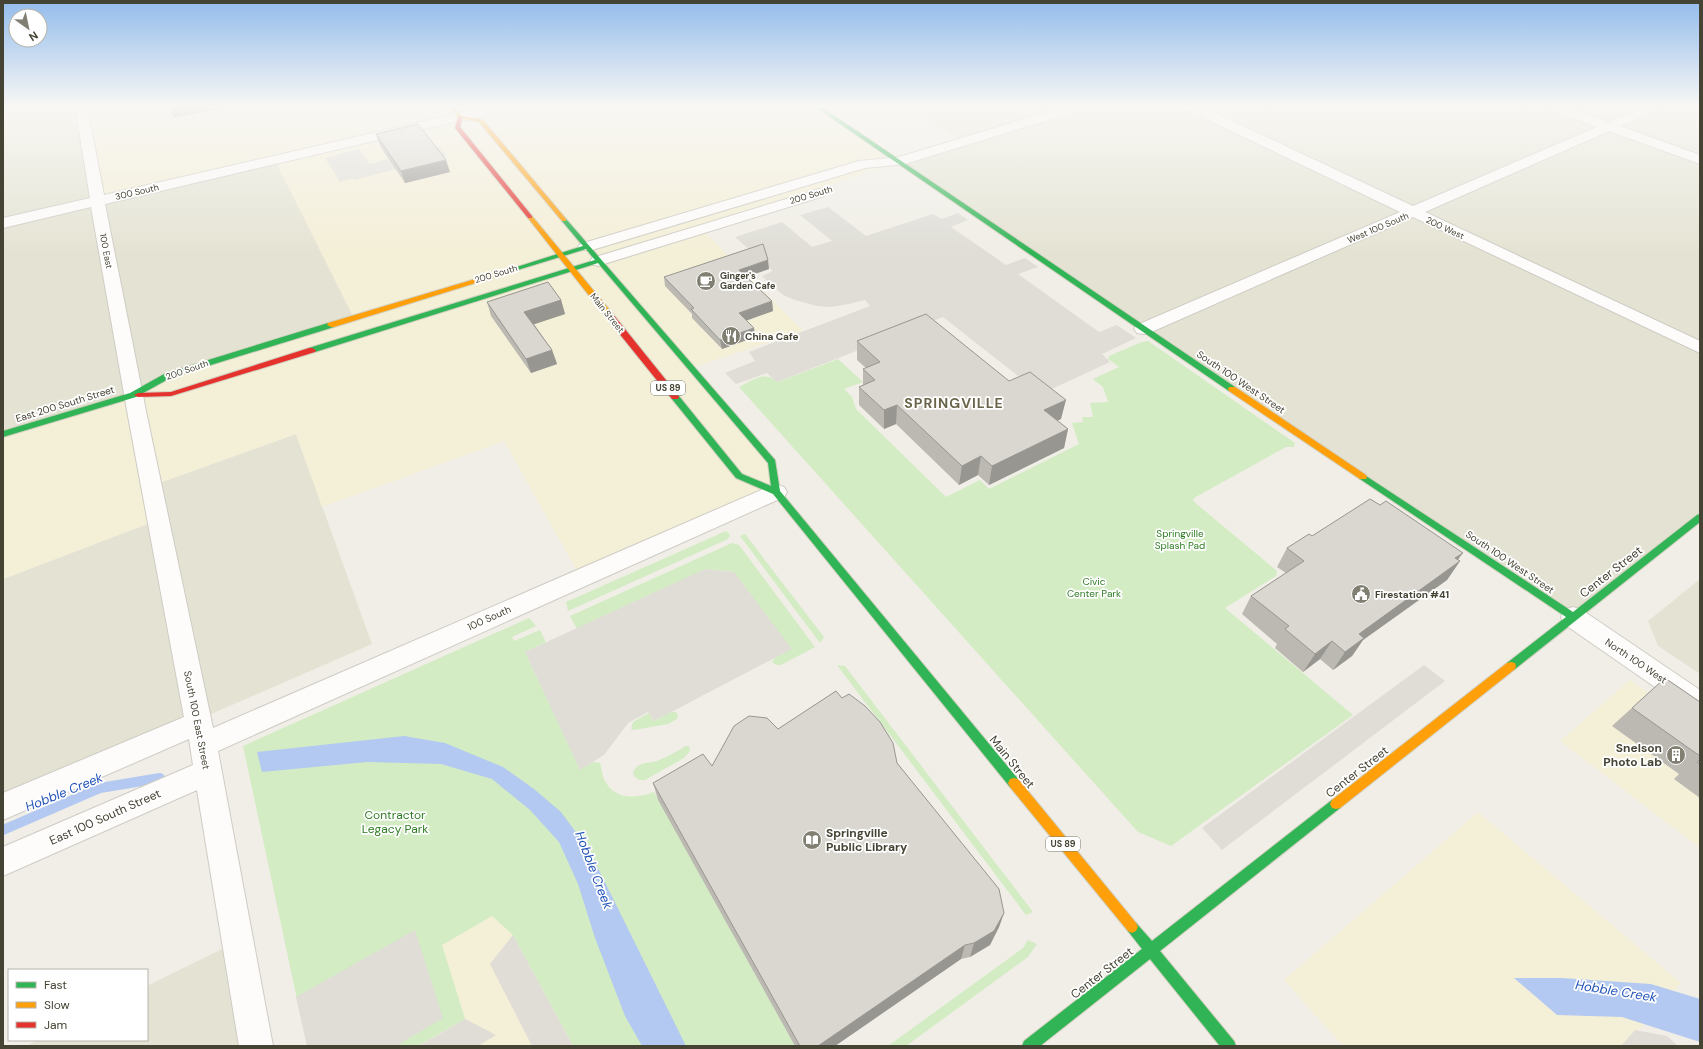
<svg xmlns="http://www.w3.org/2000/svg" width="1703" height="1049" viewBox="0 0 1703 1049" font-family="'DM Sans',sans-serif">
<style>
.residential{fill:#e4e3d3}
.commercial{fill:#f4efd7}
.green{fill:#d3ecc4}
.parking{fill:#dfddd6}
.water{fill:#b3c9f1}
.lines{fill:none;stroke-linecap:round;stroke-linejoin:round}
.stream{stroke:#b3c9f1;stroke-width:10}
.street-casing{stroke:#ceccc4;stroke-width:2}
.fast-casing{stroke:#d1cfbe;stroke-width:2}
.slow-casing{stroke:#d1cfbe;stroke-width:2}
.jam-casing{stroke:#d1cfbe;stroke-width:2}
.street{fill:#fdfcfb;fill-rule:evenodd}
.fast{fill:#30b455;fill-rule:evenodd}
.slow{fill:#ff9f0a;fill-rule:evenodd}
.jam{fill:#e5322d;fill-rule:evenodd}
.wall{fill:#bbb9b2}
.shaded-wall{fill:#989691}
.building{fill:#d9d7cf;stroke:#989691}
.labels{text-anchor:middle;dominant-baseline:central;stroke-width:3.5;stroke-linejoin:round;paint-order:stroke}
.far-street-label{font-size:9px;fill:#454333;stroke:#fff}
.far-poi-label{font-size:9px;font-weight:bold;fill:#454333;stroke:#fff;text-anchor:start}
.shield{fill:#fff;stroke:#7d7b70;stroke-width:1}
.shield-label{font-size:9px;font-weight:bold;fill:#454333}
.poi-label{font-size:10px;font-weight:bold;fill:#454333;stroke:#fff;text-anchor:start}
.street-label{font-size:10px;fill:#454333;stroke:#fff}
.park-label{font-size:10px;fill:#2d7b22;stroke:#fff}
.near-street-label{font-size:12px;fill:#454333;stroke:#fff}
.near-poi-label{font-size:12px;font-weight:bold;fill:#454333;stroke:#fff;text-anchor:end}
.near-park-label{font-size:12px;fill:#2d7b22;stroke:#fff}
.near-water-label{font-size:13px;font-style:italic;fill:#2455b9;stroke:#fff}
.district-label{font-size:14px;font-weight:bold;letter-spacing:1px;fill:#696449;stroke:#fff}
</style>
<rect width="100%" height="100%" fill="#f0eee6"/>
<!-- residential -->
<path class="residential" d="M3,106H81L96,201L275,160L354,318L133,395L3,434Z
M904,106H1700V517L1573,617L900,161L963,141Z
M296,434L372,644L3,805V579L158,520L151,486Z
M1700,579V674L1658,646L1648,621Z
M238,941L257,1046H26L38,1040H147V986Z"/>
<!-- commercial -->
<path class="commercial" d="M81,106H817L900,161L702,229L803,331L691,368L772,462L776,492L581,578L504,441L322,507L296,434L151,486L158,520L3,579V434L133,395L169,375L354,318L275,160L96,201Z
M1630,680L1700,728V848L1560,741Z
M1478,812L1681,983L1624,1046H1343L1284,980Z
M492,916L513,935L573,1046H419L465,1019L442,945Z"/>
<!-- green -->
<path class="green" d="M1148,341L1295,443L1294,447H1286L1194,498L1193,501L1277,571L1276,576L1225,608L1353,715L1171,846L1138,832L739,387C754,380 764,370 778,382L838,359L863,382L844,389L852,397L856,409L946,497L980,480L989,489L1079,444L1072,423L1083,422L1082,417H1093L1090,403L1108,402L1103,387L1093,379L1119,367L1108,359L1109,356L1142,342Z
M726,531L730,535L728,539L568,611L566,602Z
M745,534L824,637L820,643L740,536Z
M732,543L739,545L815,647L781,665H776L772,662L776,657L791,649L734,572L706,569L584,625L583,640L570,616Z
M529,618L536,626L512,637L514,641L540,630L546,642L525,652L580,769L593,762L600,763C602,769 602,776 605,781C615,800 636,799 654,792L795,1046H573L513,935L492,916L442,945L465,1019L418,1046H307L243,746Z
M837,665L845,666L1033,912L1026,915Z
M671,712H676L678,715L677,719L668,724L634,730L631,729L633,722L649,713L654,721Z
M686,746H689L690,751L684,758L645,780H639L634,776L633,772C639,761 647,764 657,761C667,757 677,751 686,746Z
M1028,940L1037,944L1028,957L906,1046H888L1023,948Z"/>
<!-- parking -->
<path class="parking" d="M439,146L447,156L354,180L353,178L340,182L325,158L359,149L369,164Z
M828,207L866,236L933,214L942,219L958,213L968,220L951,227L1006,265L1025,258L1038,267L1018,274L1099,332L1117,325L1136,338L1102,354L1110,362L1041,394L943,317L777,382L767,373L736,384L725,373L755,361L749,352L870,306L865,300L844,305L830,307L817,306L795,300L783,295L762,276L773,271L735,237L782,222L812,247L832,241L800,215Z
M705,569L734,572L792,649L654,721L648,712L628,723L604,755L580,770L525,652Z
M1424,665L1445,681L1222,850L1202,828Z
M415,930L443,1018L396,1046H307L296,997Z
M513,935L573,1046H532L490,964Z
M465,1019L496,1035L478,1046H419Z
M1635,1030L1667,1036L1678,1046H1621Z"/>
<!-- water -->
<path class="water" d="M404,736L445,743L503,767L534,789L561,812L589,850L686,1046H642L625,1016L595,938L578,884L559,842L530,810L492,779L441,764L367,762L262,772L257,752Z
M1514,978H1561L1651,984L1700,999V1042L1622,1017L1557,1015Z"/>
<g class="lines">
<!-- stream -->
<path class="stream" d="M3,830L100,788L160,778"/>
<defs>
<path id="street" d="M75,106H87L104,195L490,106H512L506,110L105,204L147,416L213,728L768,487L776,484L784,487L787,492L784,497L218,751L273,1046H239L197,790L3,876V847L193,765L189,739L3,820V793L184,717L128,416L91,207L3,228V218L90,198Z
M1067,106H1086L1084,109L905,164L865,168L592,250H580L578,247L580,244L859,161L899,157Z
M1184,106H1200L1413,206L1597,127L1548,109L1546,106H1564L1608,122L1645,106H1662L1660,109L1620,126L1700,155V164L1609,131L1425,212L1700,341V353L1413,217L1149,333L1143,334L1137,333L1134,329L1137,325L1400,212L1186,109Z
M819,189L824,190L826,193L824,196L604,264L598,266L592,264L590,261L592,258Z
M1573,607L1582,610L1700,690V715L1691,712L1564,624L1561,617L1564,610Z"/>
<path id="fast" d="M814,106H820L1235,387L1236,389L1235,391H1229Z
M562,219H566L775,460L780,491L1018,779L1020,783L1018,787L1014,788L1010,787L773,494L736,478L672,399L671,397L672,395H678L742,474L771,486L768,463L598,263L315,352H312L308,350L309,348L595,260L586,249L511,272H507V270L583,246L562,221Z
M328,323H331L335,325L334,327L172,377L136,397L3,437V431L130,393L166,373Z
M1363,474L1573,612L1697,515L1700,514V522L1515,669L1511,670L1507,669L1506,666L1507,663L1566,617L1360,479L1359,477L1360,475Z
M1336,799L1340,800L1342,804L1340,808L1160,951L1234,1041L1236,1046H1220L1150,959L1040,1046H1022L1024,1041L1142,949L1128,931L1126,927L1128,923L1132,921L1136,923L1152,941L1332,800Z"/>
<path id="slow" d="M448,106H454L462,116L483,120L566,219V221H562L479,122L458,118Z
M528,216H532L612,313V317H606L528,218Z
M509,269L512,271L511,272L334,327H331L327,325L328,323Z
M1229,387H1235L1366,475L1367,477L1366,479H1360L1229,391L1228,389Z
M1511,662L1515,663L1516,666L1515,669L1340,808L1336,809L1332,808L1330,804L1332,800L1507,663Z
M1014,778L1018,779L1136,923L1138,927L1136,931L1132,933L1128,931L1010,787L1008,783L1010,779Z"/>
<path id="jam" d="M458,116L463,117L460,127L532,216V218H528L455,128Z
M606,313H612L678,395L679,397L678,399H672L606,317Z
M309,348H312L316,350L315,352L171,396L138,397L134,395L138,393L171,392Z"/>
</defs>
<!-- street casing -->
<use href="#street" class="street-casing"/>
<!-- fast casing -->
<use href="#fast" class="fast-casing"/>
<!-- slow casing -->
<use href="#slow" class="slow-casing"/>
<!-- jam casing -->
<use href="#jam" class="jam-casing"/>
<!-- street -->
<use href="#street" class="street"/>
<!-- fast -->
<use href="#fast" class="fast"/>
<!-- slow -->
<use href="#slow" class="slow"/>
<!-- jam -->
<use href="#jam" class="jam"/>
</g>
<!-- wall -->
<path class="wall" d="M376,134L450,172L405,183L380,146Z
M769,269L746,277L772,301L773,311L746,320L754,328L755,337L722,349L692,318V314L665,286L664,277Z
M561,300L565,314L534,324L552,350L557,364L531,373L491,316L487,302Z
M857,341L1009,381L1061,419L1057,421L1068,429L1064,448L989,485L978,475L959,485L896,424L884,429L859,405V387L863,385V369L866,368L857,360Z
M1312,536L1458,559L1460,561L1447,580L1363,640L1352,656L1333,670L1320,659L1303,672L1275,648L1277,644L1242,614L1251,596L1286,573L1277,567L1287,548Z
M1665,678L1700,702V798L1674,779L1679,774L1612,726Z
M842,698L897,763L1004,913L999,927L990,945L970,957L961,959L835,1046H795L658,800L653,783L712,766L778,729Z"/>
<!-- shaded-wall -->
<path class="shaded-wall" d="M168,106H233L174,118Z
M446,160L450,172L405,183L401,171Z
M768,260L769,269L739,279V270Z
M561,300L565,314L529,326L524,312Z
M772,301L773,311L740,323L739,313Z
M754,328L755,337L722,349L720,340Z
M552,350L557,364L531,373L526,359Z
M1066,400L1061,419L1040,429L1044,410Z
M897,405L896,424L884,429V410Z
M1068,429L1064,448L989,485L992,466Z
M981,456L978,475L959,485L962,466Z
M1463,553L1452,567L1460,561L1447,580L1363,640L1352,656L1333,670L1345,652L1359,634L1455,558Z
M1332,641L1320,659L1303,672L1315,654Z
M1004,913L999,927L990,945L970,957L974,943Z
M965,945L961,959L835,1046H818Z"/>
<!-- building -->
<path class="building" d="M418,124L446,160L401,171L376,134Z
M763,244L768,260L739,270L772,301L739,313L754,328L720,340L691,309L694,308L664,277Z
M548,282L561,300L524,312L552,350L526,359L487,302Z
M926,314L1009,381L1030,372L1066,400L1044,410L1068,429L992,466L981,456L962,466L897,405L884,410L859,387L875,380L863,369L880,362L857,341Z
M1370,499L1380,505L1386,501L1463,553L1455,558L1460,561L1359,634L1364,638L1345,652L1332,641L1315,654L1285,629L1289,626L1251,596L1304,561L1287,548L1309,534L1312,536Z
M1665,678L1700,702V756L1632,708Z
M836,691L842,698L849,694L865,706L880,722L893,743L897,763L999,889L1004,913L994,931L974,943L965,945L818,1046H800L653,783L703,754L712,766L734,726L749,716L767,718L778,729Z
M1700,759V764L1697,762Z"/>
<!-- sky -->
<linearGradient id="sky" x2="0" y2="1"><stop stop-color="#93bcec"/><stop offset="0.42" stop-color="#f8f7f4"/><stop offset="1" stop-color="#f8f7f4" stop-opacity="0"/></linearGradient>
<rect width="1703" height="253" fill="url(#sky)"/>
<!-- icons -->
<defs>
<symbol id="cafe-disc" viewBox="-11 -11 22 22"><circle r="9.5" fill="#817f72" stroke="#fff"/><path d="M-5.5-4.5H6V0H3Q3 3.5 0 3.5H-2.5Q-5.5 3.5-5.5 0ZM3-3.2v2h1.7v-2ZM-6 4.5H4V6H-6Z" fill="#fff"/></symbol>
<symbol id="restaurant-disc" viewBox="-11 -11 22 22"><circle r="9.5" fill="#817f72" stroke="#fff"/><path d="M-5-6h1v4h1v-4h1v4h1v-4h1v5L-1.5 .5V6h-2V.5L-5-1ZM5-6V6H3V1.5H1.5Q1.5-4 5-6Z" fill="#fff"/></symbol>
<symbol id="civic-disc" viewBox="-11 -11 22 22"><circle r="9.5" fill="#817f72" stroke="#fff"/><path d="M-.6-6.5H3V-4.5H.6V-3L4-1V1h2V6H-6V1h2V-1L-.6-3ZM-1.2 2.5V6h2.4V2.5Z" fill="#fff"/></symbol>
<symbol id="building-disc" viewBox="-11 -11 22 22"><circle r="9.5" fill="#817f72" stroke="#fff"/><path d="M-4-6H4V6H1V3H-1V6H-4ZM-2.5-4.3h1.7v1.8h-1.7ZM.8-4.3h1.7v1.8H.8ZM-2.5-1h1.7V.8h-1.7ZM.8-1h1.7V.8H.8Z" fill="#fff"/></symbol>
<symbol id="library-disc" viewBox="-11 -11 22 22"><circle r="9.5" fill="#817f72" stroke="#fff"/><path d="M-6-4Q-3-5.5-.7-3.5V5Q-3 3-6 4ZM6-4Q3-5.5 .7-3.5V5Q3 3 6 4Z" fill="#fff"/></symbol>
</defs>
<g fill-rule="evenodd">
<use href="#cafe-disc" x="695" y="270" width="22" height="22"/>
<use href="#restaurant-disc" x="720" y="325" width="22" height="22"/>
<use href="#civic-disc" x="1350" y="583" width="22" height="22"/>
<use href="#building-disc" x="1665" y="744" width="22" height="22"/>
<use href="#library-disc" x="801" y="829" width="22" height="22"/>
</g>
<g class="labels">
<!-- far-street labels -->
<g class="far-street-label">
<text transform="translate(137 192) rotate(-13)">300 South</text>
<text transform="translate(811 195) rotate(-17)">200 South</text>
<text transform="translate(1378 228) rotate(-23)">West 100 South</text>
<text transform="translate(1445 228) rotate(25)">200 West</text>
<text transform="translate(106 251) rotate(79)">100 East</text>
<text transform="translate(496 274) rotate(-17)">200 South</text>
<text transform="translate(607 313) rotate(51)">Main Street</text>
<text transform="translate(187 370) rotate(-19)">200 South</text>
</g>
<!-- far-poi labels -->
<g class="far-poi-label">
<text x="720" y="276">Ginger's<tspan x="720" dy="10">Garden Cafe</tspan></text>
</g>
<!-- shield labels -->
<g class="shield">
<rect x="651" y="381" width="34" height="14" rx="3"/>
<rect x="1046" y="837" width="34" height="14" rx="3"/>
</g>
<g class="shield-label">
<text x="668" y="388">US 89</text>
<text x="1063" y="844">US 89</text>
</g>
<!-- poi labels -->
<g class="poi-label">
<text x="745" y="336">China Cafe</text>
<text x="1375" y="594">Firestation #41</text>
</g>
<!-- street labels -->
<g class="street-label">
<text transform="translate(1241 382) rotate(34)">South 100 West Street</text>
<text transform="translate(65 404) rotate(-17)">East 200 South Street</text>
<text transform="translate(1510 562) rotate(34)">South 100 West Street</text>
<text transform="translate(489 618) rotate(-24)">100 South</text>
<text transform="translate(1636 661) rotate(34)">North 100 West</text>
<text transform="translate(197 720) rotate(79)">South 100 East Street</text>
</g>
<!-- park labels -->
<g class="park-label">
<text x="1180" y="533">Springville<tspan x="1180" dy="12">Splash Pad</tspan></text>
<text x="1094" y="581">Civic<tspan x="1094" dy="12">Center Park</tspan></text>
</g>
<!-- near-street labels -->
<g class="near-street-label">
<text transform="translate(1611 572) rotate(-38)">Center Street</text>
<text transform="translate(1012 762) rotate(51)">Main Street</text>
<text transform="translate(1357 772) rotate(-38)">Center Street</text>
<text transform="translate(105 817) rotate(-24)">East 100 South Street</text>
<text transform="translate(1102 973) rotate(-38)">Center Street</text>
</g>
<!-- near-poi labels -->
<g class="near-poi-label">
<text x="1662" y="748">Snelson<tspan x="1662" dy="14">Photo Lab</tspan></text>
<text x="826" y="833" text-anchor="start">Springville<tspan x="826" dy="14">Public Library</tspan></text>
</g>
<!-- near-park labels -->
<g class="near-park-label">
<text x="395" y="815">Contractor<tspan x="395" dy="14">Legacy Park</tspan></text>
</g>
<!-- near-water labels -->
<g class="near-water-label">
<text transform="translate(64 792) rotate(-22)">Hobble Creek</text>
<text transform="translate(594 870) rotate(69)">Hobble Creek</text>
<text transform="translate(1616 991) rotate(9)">Hobble Creek</text>
</g>
<!-- district labels -->
<g class="district-label">
<text x="954" y="403">SPRINGVILLE</text>
</g>
</g>
<!-- border -->
<rect width="1703" height="1049" fill="none" stroke="#454333" stroke-width="8"/>
<!-- legend -->
<rect x="8" y="969" width="140" height="72" fill="#ffffff" stroke="#b5b4ad"/>
<rect x="16" y="982" width="20" height="6" fill="#30b455" stroke="#b5b4ad"/>
<text x="44" y="989" font-size="12" fill="#454333">Fast</text>
<rect x="16" y="1002" width="20" height="6" fill="#ff9f0a" stroke="#b5b4ad"/>
<text x="44" y="1009" font-size="12" fill="#454333">Slow</text>
<rect x="16" y="1022" width="20" height="6" fill="#e5322d" stroke="#b5b4ad"/>
<text x="44" y="1029" font-size="12" fill="#454333">Jam</text>
<!-- north arrow -->
<g transform="translate(28 28) rotate(147)"><circle r="19" fill="#ffffff" stroke="#b5b4ad"/>
<path d="M0-3L7 15L0 10L-7 15Z" fill="#817f72"/>
<text y="-6" font-size="11" font-weight="bold" text-anchor="middle" fill="#454333">N</text>
</g>
</svg>
